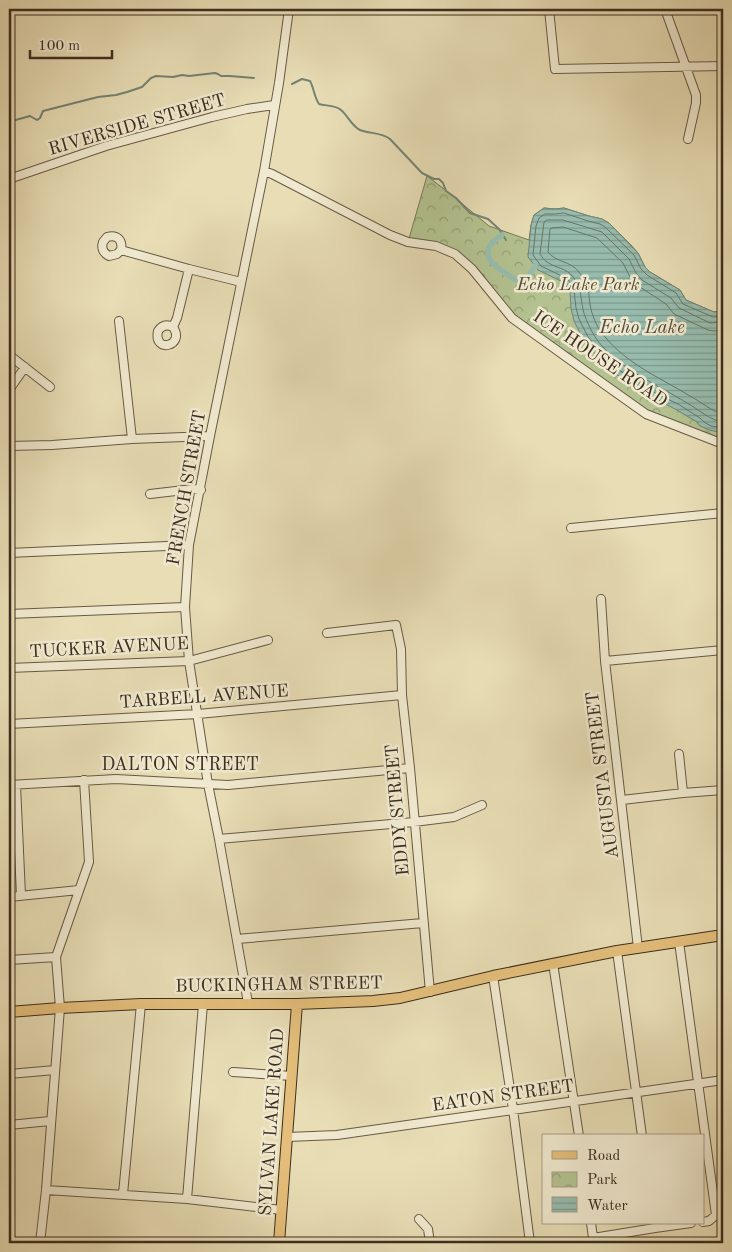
<svg xmlns="http://www.w3.org/2000/svg" width="732" height="1252" viewBox="0 0 732 1252" font-family="'Old Standard TT',serif">
<style>
.park{fill:url(#park-crowns);stroke:#787858}
.water{fill:url(#water-rules);stroke:#738375}
.lines{fill:none;stroke-linecap:round;stroke-linejoin:round}
.shore{stroke:#6a7567;stroke-width:1}
.stream{stroke:#738375;stroke-width:2}
.canal{stroke:#97bcae;stroke-width:5.5}
.minor-casing{stroke:#675a45;stroke-width:10}
.major-casing{stroke:#3c2e20;stroke-width:12}
.minor{stroke:#f0e9cf;stroke-width:8}
.major{stroke:#e4be7a;stroke-width:10}
.labels{text-anchor:middle;dominant-baseline:central;stroke-width:5;stroke-linejoin:round;paint-order:stroke}
.street-label{font-size:18px;fill:#3c2e20;stroke:#f0e9cf}
.park-label{font-size:18px;font-style:italic;fill:#544c36;stroke:#f0e9cf}
.water-label{font-size:19px;font-style:italic;fill:#4e4a3c;stroke:#f0e9cf}
</style>
<defs>
<pattern id="park-crowns" width="20" height="18" patternUnits="userSpaceOnUse" patternTransform="scale(1.25)"><rect width="20" height="18" fill="#b3c290"/><path d="M2 6a3 3 0 1 1 6 0M12 15a3 3 0 1 1 6 0" fill="none" stroke="#939e75"/></pattern>
<pattern id="water-rules" width="6" height="5" patternUnits="userSpaceOnUse" patternTransform="scale(1.25)"><rect width="6" height="5" fill="#97bcae"/><path d="M0 2.5h6" fill="none" stroke="#7c998d"/></pattern>
</defs>
<rect width="100%" height="100%" fill="#e8ddb5"/>
<filter id="stains"><feTurbulence type="fractalNoise" baseFrequency=".004" numOctaves="4"/><feColorMatrix values="0 0 0 0 .2 0 0 0 0 .09 0 0 0 0 .02 0 0 0 .5 -.17"/></filter>
<radialGradient id="worn" r=".72"><stop offset=".6" stop-color="#630" stop-opacity="0"/><stop offset="1" stop-color="#630" stop-opacity=".3"/></radialGradient>
<!-- park -->
<path class="park" d="M427,176L448,192L489,226L529,240L531,225L534,215L544,208L555,209L564,208L589,216L602,219L609,223L631,245L638,253L645,267L650,272L680,290L686,300L714,312L723,311V444L646,414L512,318L455,254L408,242Z"/>
<!-- water -->
<path class="water" d="M544,208L555,209L564,208L589,216L602,219L609,223L638,253L645,267L650,272L680,290L686,300L714,312L723,311V433L709,430L700,426L697,422L675,409L652,397L616,374L607,367L593,352L582,337L574,321L571,308L570,291L563,282L538,270L528,257L531,225L534,215Z"/>
<g class="lines">
<!-- shore -->
<path class="shore" d="M723,316L713,317L683,304L676,293L647,275L641,269L634,255L605,227L600,224L588,221L564,213L555,214H545L539,218L536,226L533,255L541,266L568,279L574,290L576,308L579,319L587,335L597,349L611,363L619,370L655,393L678,404L700,418L704,422L711,426L723,428
M723,322L710,323L679,308L671,298L642,280L636,273L629,259L602,232L563,220H547L544,222L540,254C542,257 544,260 547,262C555,268 567,268 573,277C582,288 580,296 583,309C584,316 588,323 591,330C609,365 655,383 687,403C698,409 711,421 723,422
M723,330L714,331L708,330L674,314L666,304L637,285L630,277L623,263L597,238L563,227L552,228L550,229L548,252C555,262 571,261 579,272C582,276 586,280 587,285C589,291 589,298 590,304C591,312 595,322 599,329C622,362 657,376 690,396C700,401 714,413 723,414"/>
<!-- stream -->
<path class="stream" d="M292,84L302,79L310,81C314,88 314,97 319,104C325,106 336,105 341,110C348,116 352,126 360,130C370,134 381,132 390,139L422,173L434,179H439L443,183L446,191L456,198L470,213L488,219L499,229L506,240
M9,121H12L30,116L37,120L40,118L43,111L98,97L116,95L127,92L142,87L151,78L156,76L173,77L182,75L189,76L215,73L218,74L221,76H230L254,78"/>
<!-- canal -->
<path class="canal" d="M502,235C487,245 481,255 498,268C506,274 513,279 522,282L527,279L535,266"/>
<defs>
<path id="minor" d="M549,9L555,69L723,66
M665,9L696,95V103L688,139
M264,171L272,174L390,235L408,242L436,246L455,254L472,269L512,318L601,382L646,414L723,444
M9,179L106,146L212,117L247,109L274,105
M121,250C123,240 117,234 107,237L103,242C101,248 103,253 109,256L117,254L121,250L189,269L241,282
M119,321L132,439
M173,327C186,346 153,354 158,331C162,325 167,324 173,327L177,318L189,269
M9,355L50,387
M9,390L25,367
M9,446L52,445L132,439L210,436
M150,494L193,489L201,490
M571,528L723,513
M9,553L189,545
M601,599L605,661L638,948
M9,614L185,607
M327,633L396,625L401,649L402,695L410,768L430,992
M605,661L723,650
M9,668L189,661L268,640
M9,724L198,714L402,695
M679,754L683,793
M9,785L116,779L228,785L410,768
M16,785L21,895
M622,800L683,793L723,790
M219,839L414,822L454,817L482,805
M9,897L79,890
M237,939L423,923
M679,942L716,1215L709,1221L703,1222
M617,951L642,1136
M9,960L56,957
M553,963L579,1136
M493,976L513,1109L530,1243
M248,1003L219,839L208,784L189,661L185,607L189,545L210,436L264,171L279,83L289,9
M233,1072L292,1076
M9,1074L55,1070
M9,1125L50,1121
M287,1137L337,1135L723,1080
M46,1190L187,1199L281,1210
M123,1194L141,1004
M187,1199L203,1004
M419,1219L428,1229L430,1243
M591,1223L593,1238L655,1228L691,1223
M40,1243L46,1190L60,1008L56,957L89,862L84,780"/>
<path id="major" d="M9,1012L60,1008L141,1004H297L373,1001L400,998L493,976L617,951L723,935
M279,1243L297,1004"/>
</defs>
<!-- minor casing -->
<use href="#minor" class="minor-casing"/>
<!-- major casing -->
<use href="#major" class="major-casing"/>
<!-- minor -->
<use href="#minor" class="minor"/>
<!-- major -->
<use href="#major" class="major"/>
</g>
<g class="labels">
<!-- street labels -->
<g class="street-label">
<text transform="translate(137 125) rotate(-16)">RIVERSIDE STREET</text>
<text transform="translate(600 359) rotate(34)">ICE HOUSE ROAD</text>
<text transform="translate(187 488) rotate(-80)">FRENCH STREET</text>
<text transform="translate(109 648) rotate(-3)">TUCKER AVENUE</text>
<text transform="translate(204 697) rotate(-4)">TARBELL AVENUE</text>
<text x="180" y="765">DALTON STREET</text>
<text transform="translate(603 775) rotate(-97)">AUGUSTA STREET</text>
<text transform="translate(398 810) rotate(-95)">EDDY STREET</text>
<text transform="translate(279 985) rotate(-1)">BUCKINGHAM STREET</text>
<text transform="translate(503 1096) rotate(-8)">EATON STREET</text>
<text transform="translate(272 1122) rotate(-86)">SYLVAN LAKE ROAD</text>
</g>
<!-- park labels -->
<g class="park-label">
<text x="578" y="285">Echo Lake Park</text>
</g>
<!-- water labels -->
<g class="water-label">
<text x="642" y="328">Echo Lake</text>
</g>
</g>
<!-- margin -->
<rect width="732" height="1252" fill="none" stroke="#e8ddb5" stroke-width="30"/>
<rect x="10" y="10" width="712" height="1232" fill="none" stroke="#3c2e20" stroke-width="2.5"/>
<rect x="15" y="15" width="702" height="1222" fill="none" stroke="#3c2e20"/>
<!-- legend -->
<rect x="542" y="1134" width="162" height="90" fill="#f0e9cf" stroke="#a89e89"/>
<rect x="552" y="1151" width="25" height="8" fill="#e4be7a" stroke="#a89e89"/>
<text x="587" y="1160" font-size="15" fill="#3c2e20">Road</text>
<rect x="552" y="1172" width="25" height="15" fill="url(#park-crowns)" stroke="#a89e89"/>
<text x="587" y="1184" font-size="15" fill="#3c2e20">Park</text>
<rect x="552" y="1197" width="25" height="15" fill="url(#water-rules)" stroke="#a89e89"/>
<text x="587" y="1210" font-size="15" fill="#3c2e20">Water</text>
<!-- scale -->
<path d="M30 50v8h82v-8" fill="none" stroke="#3c2e20" stroke-width="2.5"/>
<text x="38" y="50" font-size="15" fill="#3c2e20" stroke="#f0e9cf" stroke-width="4" paint-order="stroke">100 m</text>
<rect width="100%" height="100%" filter="url(#stains)"/>
<rect width="100%" height="100%" fill="url(#worn)"/>
</svg>
